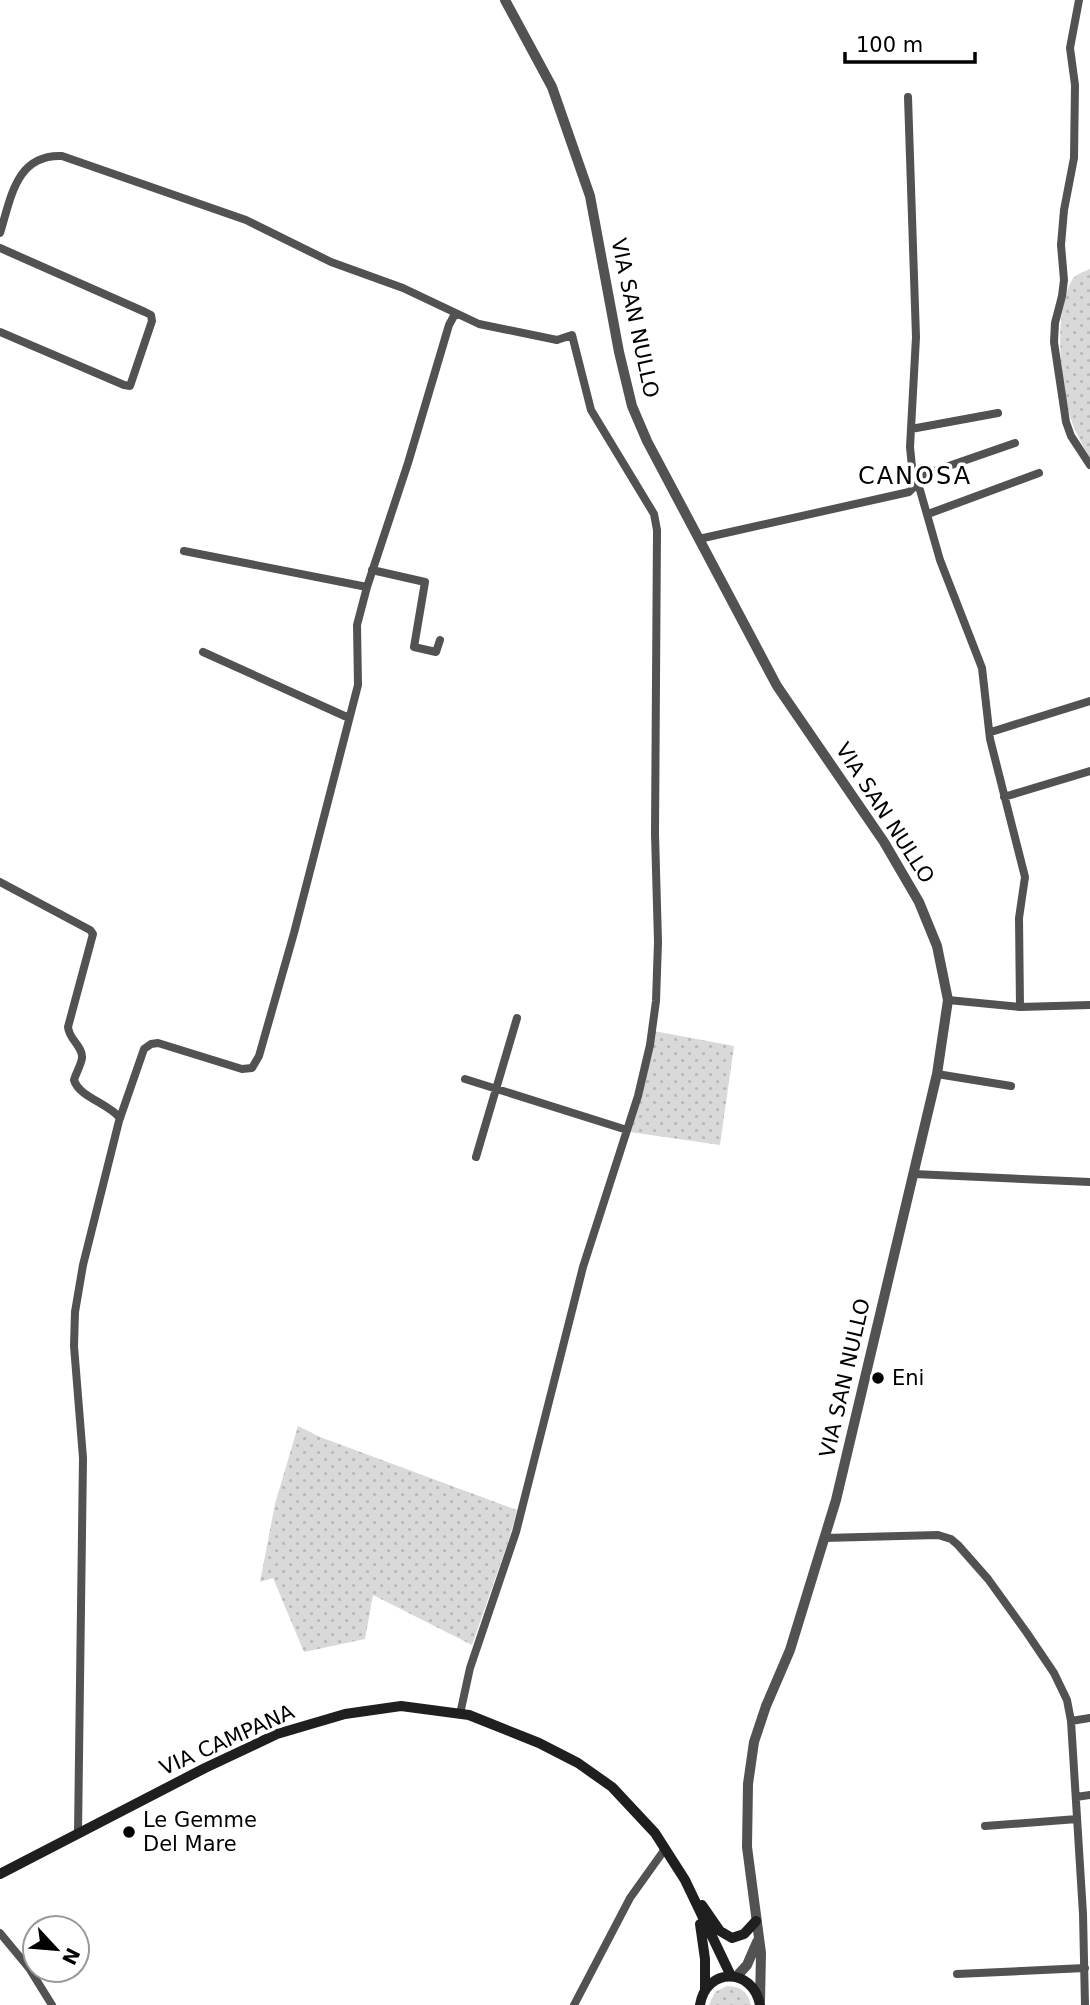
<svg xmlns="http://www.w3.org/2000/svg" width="1090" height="2005" viewBox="0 0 1090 2005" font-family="'DejaVu Sans',sans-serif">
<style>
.grass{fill:url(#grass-dots)}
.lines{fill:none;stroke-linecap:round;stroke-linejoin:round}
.minor{stroke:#525252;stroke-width:8}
.tertiary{stroke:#525252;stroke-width:10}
.secondary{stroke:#1f1f1f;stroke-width:10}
.poi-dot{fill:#000;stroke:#fff;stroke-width:2.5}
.labels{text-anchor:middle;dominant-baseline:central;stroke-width:7;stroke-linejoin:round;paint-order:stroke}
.street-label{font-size:21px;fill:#000;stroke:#fff}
.poi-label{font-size:21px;fill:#000;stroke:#fff;text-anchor:start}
.quarter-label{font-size:24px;letter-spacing:2px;fill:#000;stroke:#fff}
</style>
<defs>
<pattern id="grass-dots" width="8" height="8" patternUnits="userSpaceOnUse" patternTransform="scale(1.75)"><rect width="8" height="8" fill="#d9d9d9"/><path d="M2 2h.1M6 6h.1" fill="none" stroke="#b8b8b8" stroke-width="1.8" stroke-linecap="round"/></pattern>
</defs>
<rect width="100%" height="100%" fill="#fff"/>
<!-- grass -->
<path class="grass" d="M1090,269V458C1081,442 1072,427 1068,409C1060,376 1054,310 1072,280C1076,274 1083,272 1090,269Z
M654,1031L734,1046L720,1145L630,1132Z
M298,1426L320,1437L517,1510L509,1539L472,1645L373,1595L365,1639L304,1652L273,1578L260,1582L275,1504Z
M727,1986C740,1986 748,1992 751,2005H709L715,1992Z"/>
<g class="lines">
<!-- minor -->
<path class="minor" d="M1079,0L1070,48L1075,85L1074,158L1064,210L1061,245L1064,280L1062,296L1055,323L1054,342L1066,422L1071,436L1090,465
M0,233C11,198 16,154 62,156L246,220L331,262L403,288L479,324L557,340L572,335L591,410L654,514L657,530L655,834L658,942L656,1001L650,1045L638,1096L583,1267L516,1532L470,1668L460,1714
M0,248L145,312L151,315L152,321L130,386L124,385L0,332
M911,429L998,413
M1015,443L914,478L920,490L940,560L982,668L990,739L1025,877L1019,918L1020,1007
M928,514L1039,473
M699,539L909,492L914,487L910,447L916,337L908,97
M184,551L367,587
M372,570L425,582L414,647L436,652L440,640
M203,652L349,718
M991,732L1090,701
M1004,797L1090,771
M0,882L90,930L93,934L68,1027C69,1040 83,1046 82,1058C81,1065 76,1073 74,1080C79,1097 108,1103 120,1118
M948,1000L1020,1007L1090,1005
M937,1074L1011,1086
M465,1079L627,1130
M476,1157L517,1018
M914,1174L1090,1182
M824,1538L938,1535L951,1539L958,1545L988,1579L1027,1633L1054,1673L1067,1700L1071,1721L1083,1914L1085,2005
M1071,1721L1090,1718
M1076,1797L1090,1795
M985,1826L1077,1819
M78,1833L83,1458L74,1346L75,1312L83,1265L119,1121L144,1049L151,1044L158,1043L242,1069L252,1068L259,1056L294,933L358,685L357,625L367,587L408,463L449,325L455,314
M0,1933L29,1968L52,2005
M957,1974L1085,1968
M574,2005L630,1898L665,1849"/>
<!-- tertiary -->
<path class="tertiary" d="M505,0L552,87L590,196L619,352L632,406L647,441L777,686L884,842L919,902L937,946L948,1000L937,1074L836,1500L790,1650L766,1706L754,1742L748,1784L747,1847L761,1953L760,2001
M736,1977L747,1965L757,1942"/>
<!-- secondary -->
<path class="secondary" d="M0,1874L205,1768L277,1734L345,1714L401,1706L469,1715L539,1743L578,1763L612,1787L655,1833L685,1880L731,1976
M702,1905L720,1931L732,1938L744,1934L756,1921
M700,1924L705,1959V1989
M700,2005C706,1967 753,1967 760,2005"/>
</g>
<!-- markers -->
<g class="poi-dot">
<circle cx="878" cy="1378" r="7"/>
<circle cx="129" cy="1832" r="7"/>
</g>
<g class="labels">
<!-- street labels -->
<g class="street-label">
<text transform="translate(635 318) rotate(78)">VIA SAN NULLO</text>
<text transform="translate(885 813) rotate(57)">VIA SAN NULLO</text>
<text transform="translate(845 1378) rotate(-77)">VIA SAN NULLO</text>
<text transform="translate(227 1740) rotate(-24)">VIA CAMPANA</text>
</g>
<!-- poi labels -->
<g class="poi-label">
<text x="892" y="1378">Eni</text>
<text x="143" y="1820">Le Gemme<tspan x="143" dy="24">Del Mare</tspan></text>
</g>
<!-- quarter labels -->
<g class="quarter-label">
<text x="915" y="476">CANOSA</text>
</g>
</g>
<!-- north arrow -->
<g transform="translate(56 1949) rotate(116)"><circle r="33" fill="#ffffff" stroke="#999999" stroke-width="2"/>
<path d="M0-5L12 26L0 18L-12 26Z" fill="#000000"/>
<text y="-10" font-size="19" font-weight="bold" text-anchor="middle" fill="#000000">N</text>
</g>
<!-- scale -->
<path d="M845 52v10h130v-10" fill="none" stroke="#000000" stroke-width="3.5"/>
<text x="856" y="52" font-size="21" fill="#000000" stroke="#ffffff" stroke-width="5" paint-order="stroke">100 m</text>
</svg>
